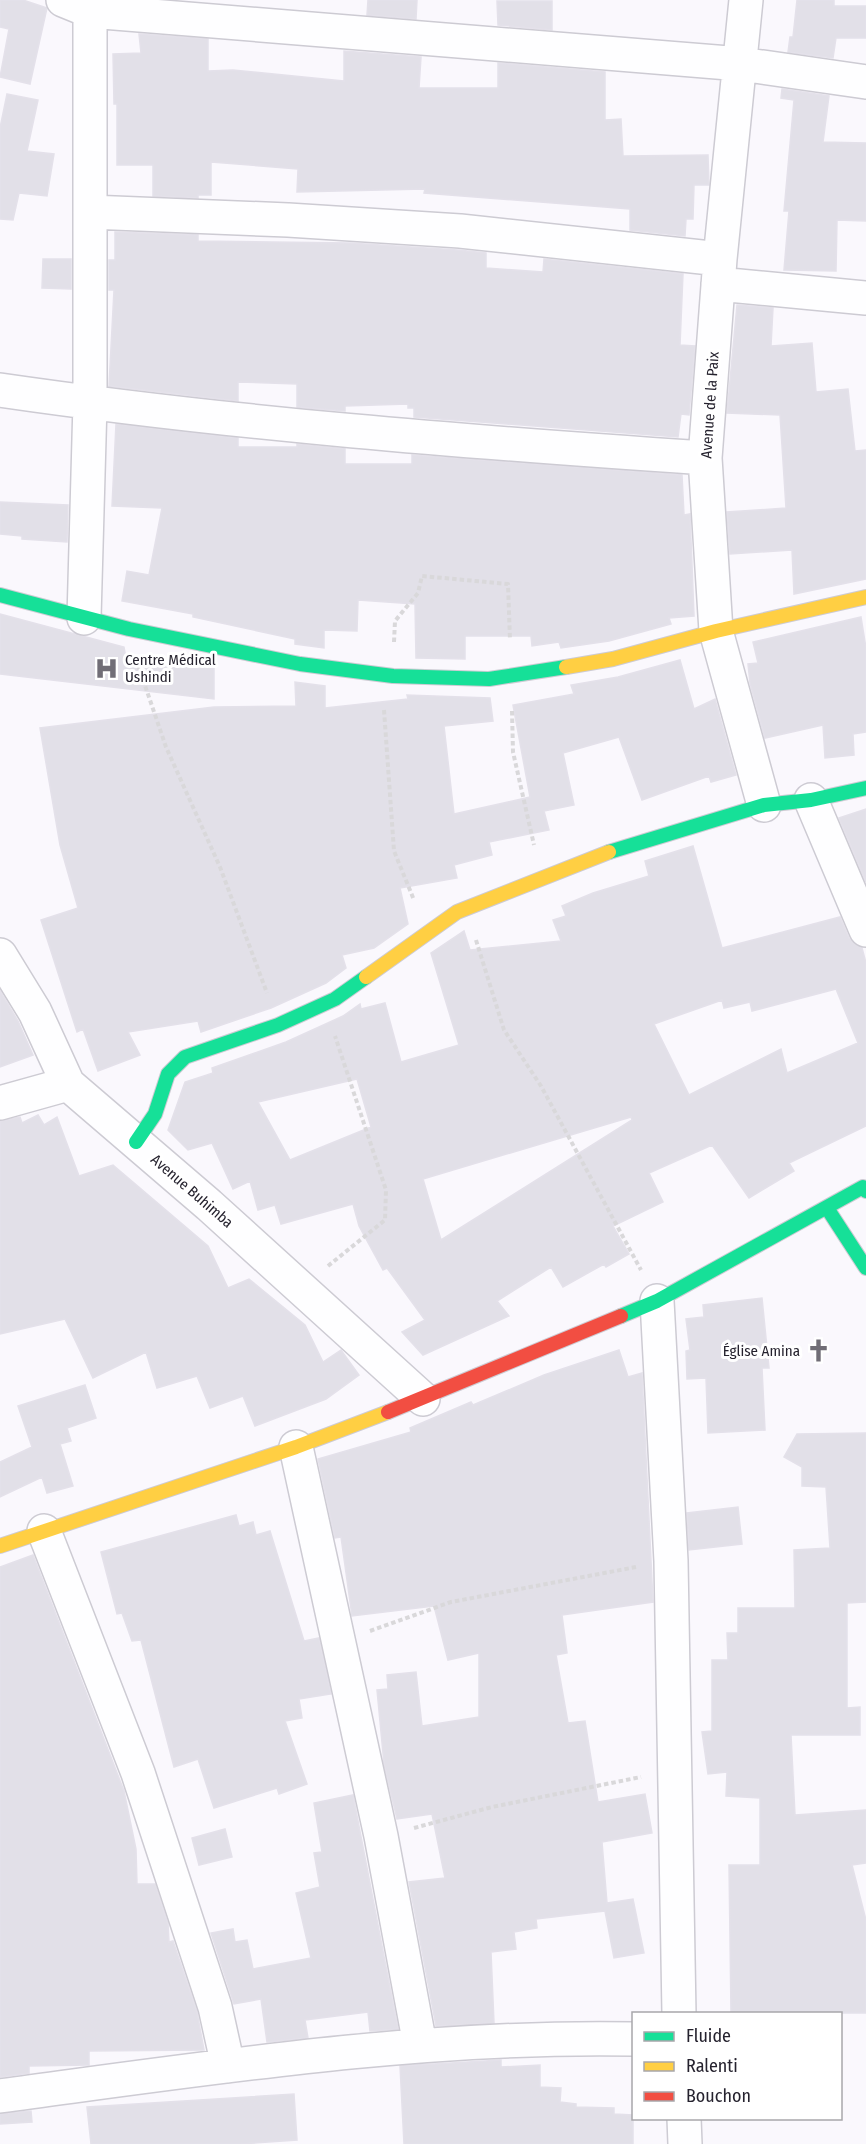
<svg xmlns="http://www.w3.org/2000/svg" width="866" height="2144" viewBox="0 0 866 2144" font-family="'Fira Sans Condensed',sans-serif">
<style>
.building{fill:#e2e0e8;stroke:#e4e1ea;stroke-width:1.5;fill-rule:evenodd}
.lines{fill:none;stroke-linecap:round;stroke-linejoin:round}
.street-casing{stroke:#cdcbd3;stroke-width:36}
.fast-casing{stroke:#cdcbd3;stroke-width:16}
.slow-casing{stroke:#cdcbd3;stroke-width:16}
.jam-casing{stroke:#cdcbd3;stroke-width:16}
.path{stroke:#d9d8da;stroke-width:4;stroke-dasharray:4.5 3;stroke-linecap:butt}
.street{stroke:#fefeff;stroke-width:33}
.fast{stroke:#16e098;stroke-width:14}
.slow{stroke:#ffcf43;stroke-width:14}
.jam{stroke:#f24e42;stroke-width:14}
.labels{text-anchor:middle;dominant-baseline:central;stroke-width:6;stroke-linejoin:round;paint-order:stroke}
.street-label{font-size:15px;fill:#25222e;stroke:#fff}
.poi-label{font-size:15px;fill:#25222e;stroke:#fff;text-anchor:start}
</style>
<rect width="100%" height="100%" fill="#faf8fd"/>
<!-- building -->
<path class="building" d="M0,0H23L47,8L30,84L0,77L9,29L0,27Z
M368,0H417L416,19L367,15Z
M797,0H834V6H866V38H836L833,58L788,52L790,37H793Z
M497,1H552V30L498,25Z
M139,34L208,39V71L233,70L344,81V51L421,57L419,88H498V63L605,72V120L621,119L623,156L708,155L709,185H694L693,219H686L685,236L630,230V209L424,193L425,189L297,192L298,169L211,162V195H198V198L153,196V165H117V104H114L113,54L141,53Z
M782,89L829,96L823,142L866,143V221L837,220L836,271L784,270L789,211H784L794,100L781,98Z
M7,94L38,100L27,151L54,154L47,196L19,193L13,220L0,219V128Z
M115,232L198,235V241L350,243L458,250L486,253V268L543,272L544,259L683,274L680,345L695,346L689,415L681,414L678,437L414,417V408H408V404L345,406V411L297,407V384L238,382V401L109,386L114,290H109V260H115Z
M43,259H71V289L42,288Z
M737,305L773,308L771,346L812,343L816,392L848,389L855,451L866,450V579L794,594L792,550L730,554L727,512L786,508L780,415L727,413Z
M116,424L238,438V447H297V444L345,449V464H412V455L682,475L684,515L690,514L694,616L669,618L671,624L609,641L561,648L559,642L532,646L531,636H465V659L416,658L415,604L358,600L357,631L324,630V648L295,644V639L193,617V614L122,601L127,571L149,575L162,508L112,506Z
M0,502L68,505L67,542L22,539V536L0,534Z
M0,614L124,647L127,664L214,666V699L0,674Z
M861,617L866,648V732L853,734L854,755L825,758L823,725L765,738L750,683L748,664L758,663L753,642Z
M680,660L694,709L715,699L736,775L711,782L709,776L642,800L619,737L563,753L574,805L544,811L549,830L489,842L492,855L454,865L457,878L400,888L408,924L374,948L342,955L346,968L326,983L271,1008L201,1032L198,1021L128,1032L140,1055L98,1071L83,1029L77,1032L41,920L78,908L60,845L40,728L214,707L296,706L295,682L325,686V708L408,699L407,695L490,698L493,721L444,726L454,814L530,797L513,705L574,694L571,685L618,677Z
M866,809V882L839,818Z
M693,846L722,948L840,917L849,938L862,948L866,963V1126L789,1163L794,1171L749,1198L712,1145L649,1173L663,1202L613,1226L629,1254L606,1267L604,1264L563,1287L551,1267L497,1301L509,1316L423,1355L402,1332L425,1320L387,1268L383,1270L359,1226L353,1204L281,1224L275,1205L258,1210L250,1181L233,1189L212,1143L188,1150L168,1130L185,1082L213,1073L212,1068L286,1042L343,1016L360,1004L361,1009L385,1003L401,1062L459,1045L431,953L464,931L470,950L561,941L553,920L566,916L562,906L593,893L649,876L645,861ZM836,989L858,1043L787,1073L781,1049L689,1095L654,1024L722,1000L724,1008L750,1002L752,1011ZM357,1079L371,1127L290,1160L258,1102ZM631,1117L632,1120L441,1240L423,1179Z
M0,991L18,1021L33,1055L0,1067Z
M38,1115L44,1125L57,1117L79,1176L113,1165L208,1246L228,1288L249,1279L305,1325L323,1362L341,1350L359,1375L326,1399L255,1426L243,1396L210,1408L197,1376L157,1388L146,1352L93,1378L65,1319L0,1334V1121L20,1117L22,1123Z
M762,1298L769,1368H762L765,1430L708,1433L706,1378L687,1379L686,1351L690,1350L686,1319L704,1317L703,1305Z
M619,1350L628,1377L642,1373L653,1602L562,1615L567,1653L556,1655L568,1723L585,1721L598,1802L645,1794L652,1833L602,1842L607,1903L633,1899L644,1953L614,1958L605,1911L536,1919L537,1928L514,1932L516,1949L491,1952L494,2023L436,2026L409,1882L445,1878L432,1814L397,1819L384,1764L377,1690L388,1689L387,1675L416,1672L422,1726L479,1717V1653L448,1660L434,1606L352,1616L341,1537L335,1538L318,1459L411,1432L410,1428L471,1402L473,1405L544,1375Z
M85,1385L96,1418L67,1428L71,1441L60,1444L73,1486L47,1493L42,1477L0,1497V1462L32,1447L18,1406Z
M866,1433V1602L847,1603V1708L860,1707V1735H791L795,1815L866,1810V1863L852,1865L866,1920V2013H731L729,1865H760V1798L726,1796L727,1772L708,1774L702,1732L712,1731V1660H728L727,1633H738V1608H795L794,1550L830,1548L826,1487L802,1486V1467L784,1457L797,1434Z
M738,1507L742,1544L689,1550L687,1513Z
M236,1515L239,1526L253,1522L256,1535L270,1531L304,1641L319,1638L331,1694L299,1699L302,1718L285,1721L307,1784L279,1794L277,1788L214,1808L198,1759L174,1767L141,1640L132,1641L122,1613L117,1614L101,1552Z
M33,1555L124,1791L136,1849L137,1884H155L168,1924L169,1942L173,1941L197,2012L204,2050L89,2051V2065L29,2066V2073L0,2077V1567Z
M353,1795L398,2029L370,2031L368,2012L305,2020L308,2038L267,2042L261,1999L234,2004L211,1933L233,1929L235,1942L247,1940L253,1969L311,1958L296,1893L320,1887L314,1853L322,1852L314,1803Z
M225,1829L232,1857L199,1865L192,1838Z
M501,2060V2067L540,2065V2087L561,2088L560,2102L576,2104V2107L614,2108V2114L633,2115V2144H404L400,2066Z
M294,2094L297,2140L240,2144H91L87,2107Z
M31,2111L32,2122L0,2124V2114Z"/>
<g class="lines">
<defs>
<path id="street" d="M63,0L90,11L741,64L866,82
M746,0L720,259L705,458L716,631L764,805
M90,212L288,220L460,231L720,259
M718,284L866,298
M0,390C234,424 469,442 705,458
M84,618L90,403V11
M811,800L866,930
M0,955L35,1012L68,1084L209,1205L423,1399
M0,1103L68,1084
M657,1301L671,1561L679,2014
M296,1447L381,1836L420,2045
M44,1531L138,1773L215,2007L228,2066
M0,2096C210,2068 421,2035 634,2039
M684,2118L685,2144"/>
<path id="fast" d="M0,595L129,629L300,664L393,676L489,679L566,667
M609,852L764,805L811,800L866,788
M136,1142L155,1114L168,1074L185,1057L278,1025L335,999L366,977
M827,1208L866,1268
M621,1316L657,1301L863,1187L866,1191"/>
<path id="slow" d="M566,667L613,659L716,631L866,597
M366,977L457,912L609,852
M0,1546L296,1447L388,1412"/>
<path id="jam" d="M388,1412L621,1316"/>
</defs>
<!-- street casing -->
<use href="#street" class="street-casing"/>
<!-- fast casing -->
<use href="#fast" class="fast-casing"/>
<!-- slow casing -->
<use href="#slow" class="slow-casing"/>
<!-- jam casing -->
<use href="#jam" class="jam-casing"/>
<!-- path -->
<path class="path" d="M394,642L395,621L418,593L422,576L508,584L510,640
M138,665L166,747L220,867L267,993
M384,710L394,851L414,900
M512,711L513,752L534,845
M476,940L504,1030L541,1086L641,1270
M328,1266L385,1220L386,1190L335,1036
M370,1631L451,1602L636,1567
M414,1828L492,1807L641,1777"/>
<!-- street -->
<use href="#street" class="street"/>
<!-- fast -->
<use href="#fast" class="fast"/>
<!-- slow -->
<use href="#slow" class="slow"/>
<!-- jam -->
<use href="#jam" class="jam"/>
</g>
<!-- icons -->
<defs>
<symbol id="hospital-bare" viewBox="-9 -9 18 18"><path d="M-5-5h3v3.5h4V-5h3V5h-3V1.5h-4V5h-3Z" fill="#706d76" stroke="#fff" stroke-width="2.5" paint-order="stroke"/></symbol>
<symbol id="church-bare" viewBox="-9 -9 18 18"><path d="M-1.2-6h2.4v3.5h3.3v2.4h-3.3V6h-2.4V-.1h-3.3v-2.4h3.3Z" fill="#706d76" stroke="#fff" stroke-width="2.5" paint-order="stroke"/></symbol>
</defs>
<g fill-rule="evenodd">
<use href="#hospital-bare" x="90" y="652" width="33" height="33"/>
<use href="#church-bare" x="802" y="1334" width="33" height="33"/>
</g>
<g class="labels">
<!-- street labels -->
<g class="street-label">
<text transform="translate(710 405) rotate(-86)">Avenue de la Paix</text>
<text transform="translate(192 1191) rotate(41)">Avenue Buhimba</text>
</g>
<!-- poi labels -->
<g class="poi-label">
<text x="125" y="660">Centre Médical<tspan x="125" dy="17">Ushindi</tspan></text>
<text x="800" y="1351" text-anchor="end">Église Amina</text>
</g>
</g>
<!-- legend -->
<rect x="632" y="2012" width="210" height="108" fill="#ffffff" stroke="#a8a7ab" stroke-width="1.5"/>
<rect x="644" y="2032" width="30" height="9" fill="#16e098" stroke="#a8a7ab" stroke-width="1.5"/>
<text x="686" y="2042" font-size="18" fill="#25222e">Fluide</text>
<rect x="644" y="2062" width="30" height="9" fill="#ffcf43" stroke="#a8a7ab" stroke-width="1.5"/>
<text x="686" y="2072" font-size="18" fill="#25222e">Ralenti</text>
<rect x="644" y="2092" width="30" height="9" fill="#f24e42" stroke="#a8a7ab" stroke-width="1.5"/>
<text x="686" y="2102" font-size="18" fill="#25222e">Bouchon</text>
</svg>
